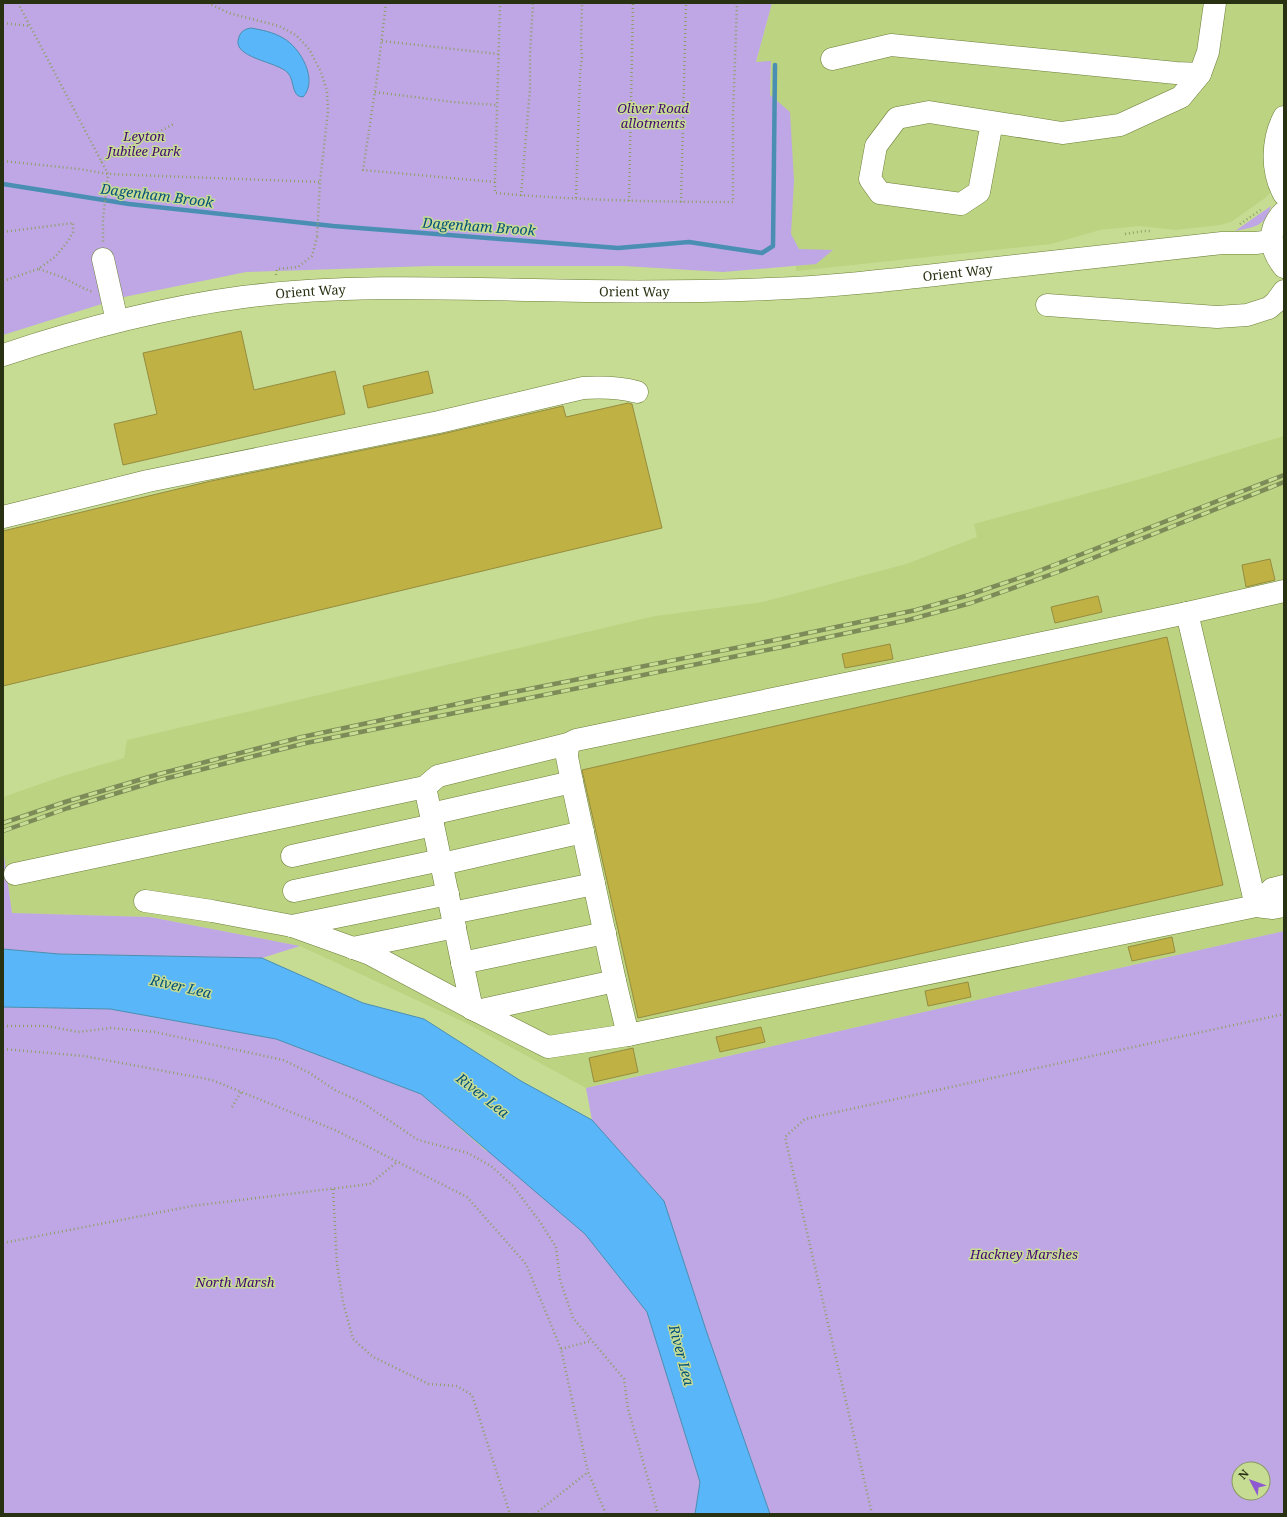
<svg xmlns="http://www.w3.org/2000/svg" width="1287" height="1517" viewBox="0 0 1287 1517" font-family="'Noto Serif',serif">
<style>
.built{fill:#bcd382}
.green{fill:#bfa7e5;fill-rule:evenodd}
.water{fill:#59b6f8;stroke:#4b8eb3}
.lines{fill:none;stroke-linecap:round;stroke-linejoin:round}
.stream{stroke:#4b8eb3;stroke-width:4.5}
.building{fill:#bfb143;stroke:#968c3f}
.minor-casing{stroke:#6c7e38;stroke-width:23}
.path{stroke:#8e9f65;stroke-width:2.5;stroke-dasharray:1 3;stroke-linecap:butt}
.minor{stroke:#fff;stroke-width:22}
.rail-casing{stroke:#7c8b57;stroke-width:4.5}
.rail{stroke:#c6dc93;stroke-width:3;stroke-dasharray:9;stroke-linecap:butt}
.labels{text-anchor:middle;dominant-baseline:central;stroke-width:3;stroke-linejoin:round;paint-order:stroke}
.park-label{font-size:13px;font-style:italic;fill:#430773;stroke:#c6dc93}
.street-label{font-size:13px;fill:#293113;stroke:#c6dc93}
.water-label{font-size:14px;font-style:italic;fill:#03507a;stroke:#c6dc93}
</style>
<rect width="100%" height="100%" fill="#c6dc93"/>
<!-- built -->
<path class="built" d="M772,3H1284V180L1265,198L1231,222L1220,225L1175,230L1140,226L1100,230L1051,244L796,271V249L767,238L771,62L756,63Z
M1284,436V931L586,1088L466,1023L300,946L150,917L12,913L3,848V797L63,776L124,758L127,740L655,616L763,602L906,564L977,537L974,524L1137,480Z"/>
<!-- green -->
<path class="green" d="M3,3H772L756,62L771,61L770,95L790,112L794,181L791,234L799,249L833,250L816,264L723,272L624,266H430L246,272L124,297L3,335Z
M1271,206C1265,227 1254,227 1235,231Z
M3,848L12,913L150,917L300,946L262,958L59,954L3,949Z
M1284,931V1514H3V1007L110,1009L276,1039L421,1094L486,1151L592,1120L586,1088ZM1239,1469H1263V1493H1239Z"/>
<!-- water -->
<path class="water" d="M251,28C262,30 273,32 283,38C300,47 319,80 303,97C291,97 295,81 288,73C277,61 230,58 239,37C241,31 245,29 251,28Z
M3,949L59,954L262,958L363,1003L424,1019L521,1081L592,1120L664,1201L706,1330L770,1514H695L700,1482L647,1312L585,1234L421,1094L276,1039L110,1009L3,1007Z"/>
<g class="lines">
<!-- stream -->
<path class="stream" d="M3,184L129,204L333,226L618,248L689,242L762,253L773,246L775,65"/>
</g>
<!-- building -->
<path class="building" d="M241,331L254,390L335,371L345,414L123,465L114,424L157,414L143,353Z
M428,371L433,393L368,408L363,386Z
M628,403L632,404L662,528L3,686V531L211,481L442,434L563,406L566,417Z
M1270,559L1275,580L1246,587L1242,565Z
M1098,596L1102,612L1055,623L1051,607Z
M1167,637L1223,885L638,1018L582,770Z
M890,644L893,659L845,668L842,654Z
M1172,937L1175,952L1132,961L1128,947Z
M968,982L971,997L928,1006L925,991Z
M761,1027L765,1042L720,1052L716,1037Z
M633,1048L638,1072L594,1082L589,1058Z"/>
<g class="lines">
<defs>
<g id="minor">
<path d="M832,59L891,45L1176,73L1200,74L1208,52L1215,3"/>
<path d="M1284,117C1272,140 1271,171 1284,194"/>
<path d="M992,122L979,192L961,204L880,193L870,179L876,146L897,118L929,112L1062,133L1120,125L1181,97L1200,74"/>
<path d="M1284,212C1266,229 1270,250 1284,267"/>
<path d="M103,259L117,321"/>
<path d="M1047,305L1217,317L1247,315L1269,308L1276,302L1284,291"/>
<path id="s1" d="M3,355C81,329 161,308 243,297C339,285 437,288 533,290C611,292 689,292 768,289C829,287 891,280 952,273C1042,263 1132,253 1222,243H1256L1272,241"/>
<path d="M3,517L148,481L439,422L583,388C602,387 619,387 637,392"/>
<path d="M1187,613L1256,906"/>
<path d="M568,744L567,757L572,782L615,981L628,1035"/>
<path d="M425,787L472,1009"/>
<path d="M431,814L572,782"/>
<path d="M292,856L433,825"/>
<path d="M442,864L583,832"/>
<path d="M15,874L425,787L438,776L568,744L576,740L1187,613L1284,591"/>
<path d="M294,891L441,860"/>
<path d="M145,901L212,911L292,926L370,954L477,1011L548,1047L628,1035L1256,906L1273,908L1284,906"/>
<path d="M1256,906L1272,889L1284,886"/>
<path d="M452,913L594,884"/>
<path d="M292,926L448,894"/>
<path d="M353,948L455,927"/>
<path d="M462,963L605,933"/>
<path d="M477,1011L615,981"/>
</g>
</defs>
<!-- minor casing -->
<use href="#minor" class="minor-casing"/>
<!-- path -->
<path class="path" d="M18,3L108,174L103,219V243
M208,3L229,13L279,26L296,35L309,49L321,72L327,91L328,111L320,182L317,237
M386,3L377,78L363,170L495,182L500,3
M3,23L30,26
M382,41L498,54
M375,92L453,102L497,105
M3,161L79,169L108,174L320,182
M101,162L174,124
M495,182V193C574,200 654,202 733,202V115L737,3
M521,196L530,89V54L533,3
M576,198L580,74L582,57L581,45L582,3
M629,201L633,3
M681,202L686,3
M1240,224L1262,209
M3,232L73,223
M1125,234L1144,231H1151
M39,269L62,277L85,289L93,292
M276,275L277,269L298,267L312,256L317,237
M3,281L38,269L55,257L68,241L73,232V223H75
M3,1026H47L78,1032L111,1028L155,1032L283,1060L308,1072L335,1090L363,1103L418,1140L468,1153L491,1166L513,1186L540,1222L556,1247L560,1280L573,1318L624,1379L628,1409L658,1514
M3,1049L84,1056L212,1080L335,1130L467,1197L526,1264L561,1349L588,1472L606,1514
M232,1107L241,1092
M333,1189L337,1265L343,1302L353,1339L373,1357L429,1384L457,1386L472,1395L510,1514
M3,1243L192,1206L370,1184L397,1162
M561,1349L591,1341
M535,1514L588,1472
M872,1514L785,1137L805,1119L1284,1014"/>
<!-- minor -->
<use href="#minor" class="minor"/>
<defs>
<path id="rail" d="M3,823L65,802L159,774L302,737L509,693L780,639L916,610L969,595L1031,574L1284,475
M3,831L68,808L160,780L306,743L782,647L908,620L971,603L1058,572L1284,482"/>
</defs>
<!-- rail casing -->
<use href="#rail" class="rail-casing"/>
<!-- rail -->
<use href="#rail" class="rail"/>
</g>
<g class="labels">
<!-- park labels -->
<g class="park-label">
<text x="653" y="108">Oliver Road<tspan x="653" dy="15">allotments</tspan></text>
<text x="144" y="136">Leyton<tspan x="144" dy="15">Jubilee Park</tspan></text>
<text x="1024" y="1254">Hackney Marshes</text>
<text x="235" y="1282">North Marsh</text>
</g>
<!-- street labels -->
<g class="street-label">
<text stroke="none"><textPath href="#s1" startOffset="963">Orient Way</textPath></text>
<text stroke="none"><textPath href="#s1" startOffset="639">Orient Way</textPath></text>
<text stroke="none"><textPath href="#s1" startOffset="315">Orient Way</textPath></text>
</g>
<!-- water labels -->
<g class="water-label">
<text transform="translate(157 195) rotate(7)">Dagenham Brook</text>
<text transform="translate(479 226) rotate(4)">Dagenham Brook</text>
<text transform="translate(181 986) rotate(13)">River Lea</text>
<text transform="translate(483 1095) rotate(38)">River Lea</text>
<text transform="translate(682 1355) rotate(75)">River Lea</text>
</g>
</g>
<!-- border -->
<rect width="1287" height="1517" fill="none" stroke="#293113" stroke-width="8"/>
<!-- north arrow -->
<g transform="translate(1251 1481) rotate(311)"><circle r="19" fill="#c6dc93" stroke="#879860"/>
<path d="M0-3L7 15L0 10L-7 15Z" fill="#8f59d1"/>
<text y="-6" font-size="11" font-weight="bold" text-anchor="middle" fill="#293113">N</text>
</g>
</svg>
